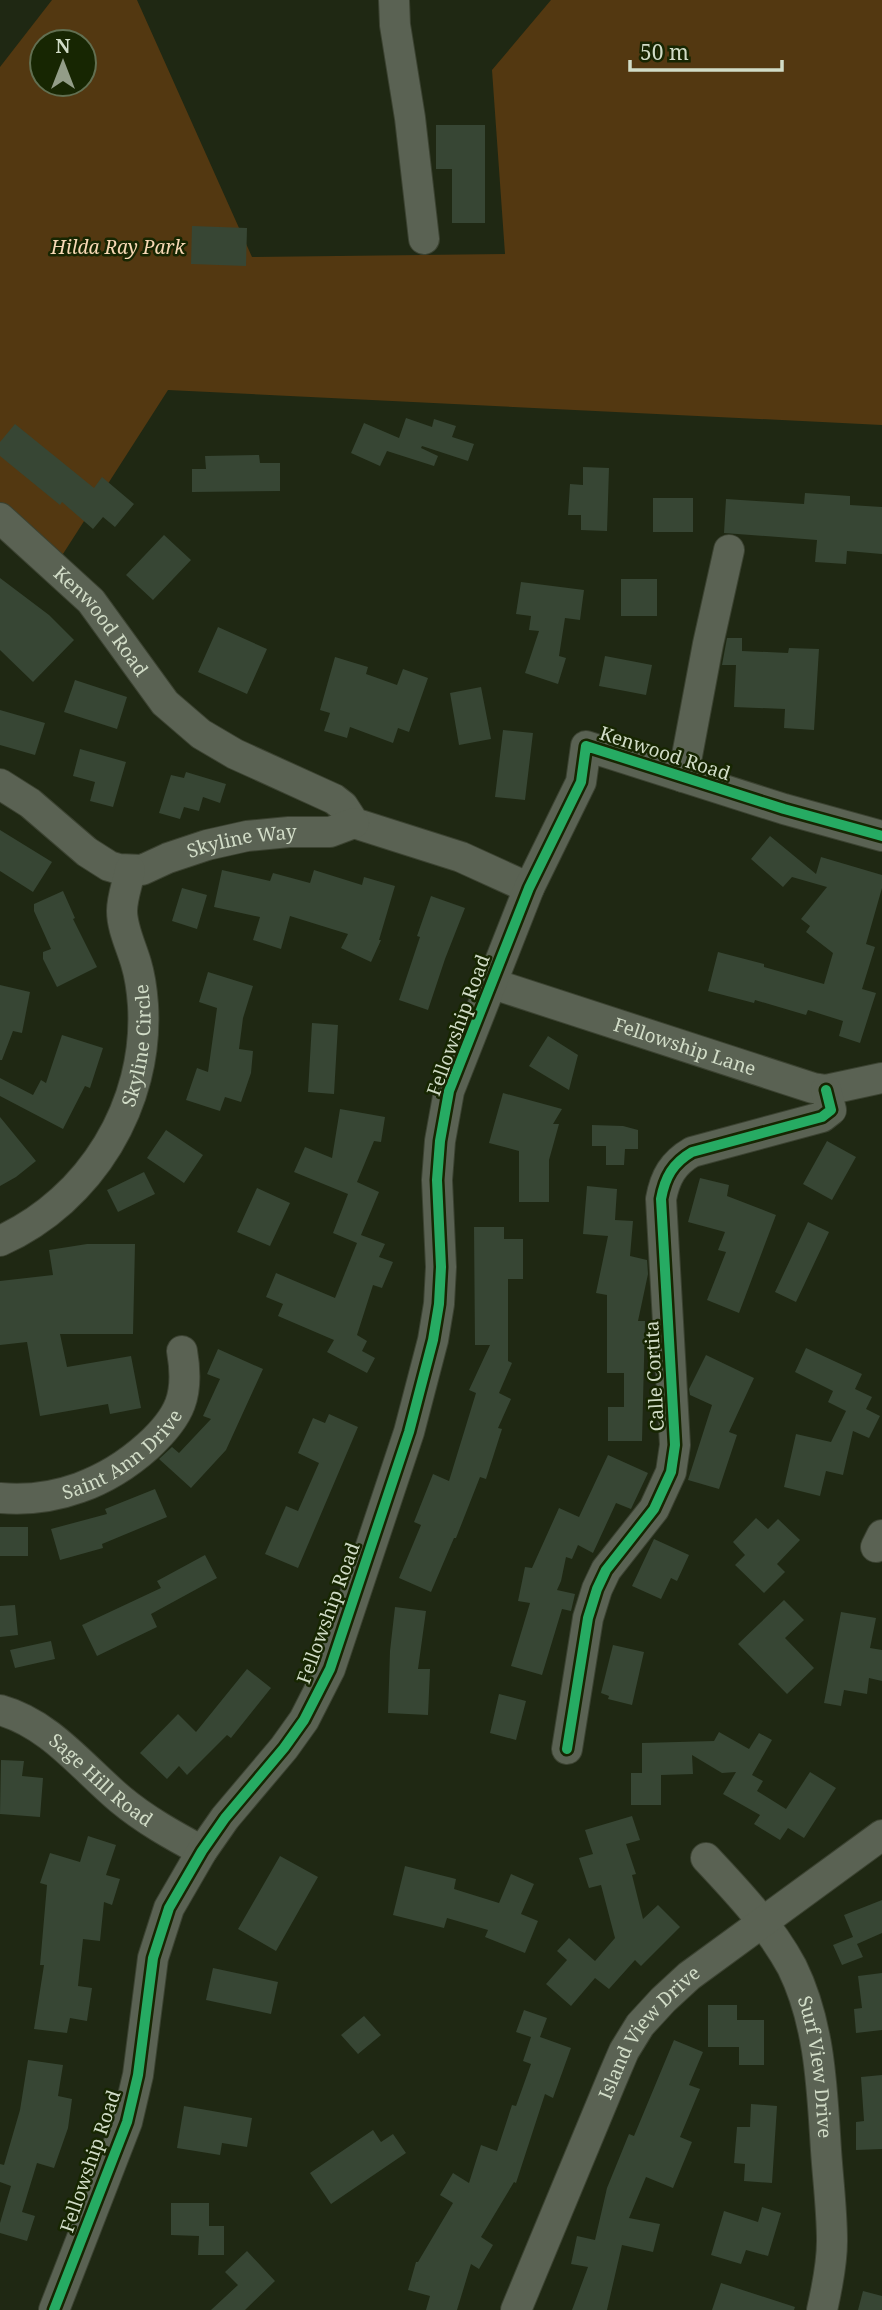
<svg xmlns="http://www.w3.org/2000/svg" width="882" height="2310" viewBox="0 0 882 2310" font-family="'Noto Serif',serif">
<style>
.green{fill:#533811;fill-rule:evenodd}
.building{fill:#374634}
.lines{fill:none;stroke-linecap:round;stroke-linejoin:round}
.minor-casing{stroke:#3b4231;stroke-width:32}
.minor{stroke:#5a6253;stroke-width:30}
.cycleway-casing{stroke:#172602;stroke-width:15}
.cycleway{stroke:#26ab63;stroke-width:10}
.labels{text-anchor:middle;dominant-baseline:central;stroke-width:5;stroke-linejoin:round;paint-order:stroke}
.park-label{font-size:19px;font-style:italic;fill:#f7d8b5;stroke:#172602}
.street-label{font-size:19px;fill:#d1dcc7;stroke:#172602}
</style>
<rect width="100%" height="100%" fill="#1f2813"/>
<!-- green -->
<path class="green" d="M52,0H137L252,257L505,254L492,70L551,0H882V425L168,390L54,568L0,518V67ZM42,42H84V84H42Z"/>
<!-- building -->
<path class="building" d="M436,125H485V223H452V169H436Z
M192,226L247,228L246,266L191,264Z
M406,418L432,427L434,419L456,426L452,437L474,444L468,461L422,446L421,448L438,456L434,466L387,451L380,466L351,453L364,423L399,438Z
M15,424L94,488L102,477L134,504L115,527L103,517L93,529L62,502L60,505L0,456V442Z
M259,455L260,463H280V491L192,492V469H206L205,456Z
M583,467L609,468L607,531L581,530V515H568L570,484L583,485Z
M805,493L850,496V505L882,507V554L847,551L846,564L815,562L817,540L724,533L726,499L804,504Z
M653,498H693V532H653Z
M164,535L191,560L153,600L126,575Z
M0,578L49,615L74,640L33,682L0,650Z
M621,579H657V616H621Z
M521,582L584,590L580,620L565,618L559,656L566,658L558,684L525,673L539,631L529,630L531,616L516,614Z
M218,627L267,649L247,694L198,672Z
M727,638H742V651L788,653L789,648L819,649L814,730L784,728L785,709L734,707L736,665H722Z
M605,656L652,665L646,695L599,686Z
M335,657L368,667L366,674L397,685L403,669L428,678L409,732L398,728L393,743L350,727L347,738L324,731L330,713L320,710Z
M75,680L127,697L117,729L64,712Z
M481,687L491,739L459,745L450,693Z
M0,710L45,723L35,755L0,745Z
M503,730L533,733L525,800L495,797Z
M80,749L126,762L113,807L90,801L95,782L73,776Z
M186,772L226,784L220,803L203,797L199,811L184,807L180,819L159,813L171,775L184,778Z
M0,830L52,862L33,892L0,871Z
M770,836L816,874L821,857L882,875V888L866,944L875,947L862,989L876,993L860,1043L839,1036L843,1021L808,1010L806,1015L755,1000L754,1003L708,991L718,952L764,964V967L824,984L833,953L806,932L810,926L801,919L827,887L792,877L783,887L751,859Z
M222,870L270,881L273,873L310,883L314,870L362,885L364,877L395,886L379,940H381L371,962L341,948L348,934L290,916L281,949L253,940L260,917L214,907Z
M182,888L207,895L197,929L172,921Z
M63,891L75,918L73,919L97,967L57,987L43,959V952L51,949L34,911V904Z
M431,896L465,908L445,959L428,1010L399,1000L420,937L417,936Z
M208,972L253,986L243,1018L239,1049L253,1051L251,1073L241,1102L225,1097L220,1111L186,1100L197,1068L208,1072L217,1008L199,1002Z
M0,985L30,992L22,1033L13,1031L2,1060H0Z
M312,1023L338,1025L334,1094L308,1092Z
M62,1035L103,1048L90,1088L85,1086L63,1129L0,1096V1078L33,1095L41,1080L46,1083Z
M548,1036L578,1055L569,1090L529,1066Z
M503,1093L562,1109L553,1124H559L549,1160V1202H519V1151L489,1143Z
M340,1109L385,1117L381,1142L374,1141L357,1182L379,1192L361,1235L385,1244L379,1257L393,1262L382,1288L373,1285L357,1335L367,1341L362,1351L375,1358L367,1373L327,1352L334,1340L278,1316L283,1304L266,1297L276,1273L335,1298L357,1243L333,1233L348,1194L294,1172L305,1147L332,1158Z
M0,1117L36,1161L16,1177L0,1186Z
M592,1125L623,1126L638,1130V1149H625L624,1165H606V1146H592Z
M166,1130L203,1155L184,1183L147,1158Z
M827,1141L856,1157L832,1200L803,1184Z
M144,1172L155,1194L118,1212L107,1190Z
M700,1178L729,1185L727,1196L776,1215L739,1313L707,1300L726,1252L718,1250L725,1232L688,1222Z
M587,1186L617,1189L615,1220L633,1221L630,1256L647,1260L648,1274L638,1321H645L642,1441H608V1407H624V1373H607V1295L596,1293L608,1236L583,1234Z
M257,1188L290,1203L270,1246L237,1232Z
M808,1222L829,1232L796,1302L775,1292Z
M474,1227H504V1239H523V1279H508V1361L512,1363L499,1393L511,1399L498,1428L502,1429L486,1479L480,1477L456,1538H454L431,1592L399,1578L421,1525L414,1522L433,1474L449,1481L476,1393L469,1390L490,1345H475Z
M87,1244H135L133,1334H60L67,1367L131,1356L141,1408L110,1414L108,1404L40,1416L27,1342L0,1345V1281L53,1275L49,1250Z
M806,1348L862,1374L855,1389L872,1397L866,1409L880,1416L869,1438L853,1431L843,1475L826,1471L820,1496L784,1487L796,1434L831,1442L846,1411L828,1402L833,1391L795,1372Z
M218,1349L263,1369L226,1450L191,1488L159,1459L172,1447L179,1453L211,1419L203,1416L220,1379L207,1374Z
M706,1355L754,1378L729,1432L737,1435L719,1489L688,1480L712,1405L690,1395L689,1389Z
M329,1414L358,1427L298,1568L265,1554L286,1506L298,1511L319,1463L298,1453L313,1418L325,1423Z
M608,1455L648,1473L631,1509L616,1503L593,1553L578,1545L572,1559L566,1557L561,1581L557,1590L575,1594L571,1611L562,1609L542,1675L511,1666L530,1603L518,1601L525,1567L532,1568L559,1508L579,1517Z
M155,1489L167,1517L102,1544L103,1548L60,1560L51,1529L107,1514L105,1509Z
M756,1518L768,1529L778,1519L800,1540L777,1564L785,1572L764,1593L735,1565L745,1555L733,1542Z
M0,1527H28V1556H0Z
M654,1539L689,1555L677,1581L671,1578L661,1599L632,1586Z
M205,1555L217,1578L151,1614L157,1627L97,1656L82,1625L161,1588L157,1581Z
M784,1600L804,1620L785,1638L814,1668L787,1694L738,1644Z
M15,1605L18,1635L0,1637V1606Z
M395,1607L426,1611L418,1669H430L428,1715L388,1713L390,1651Z
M841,1612L876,1618L870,1648L882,1650V1681L869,1678L867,1694L844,1690L841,1706L824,1703Z
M51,1641L55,1659L15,1668L10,1650Z
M613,1645L644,1652L632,1705L608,1699L609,1696L601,1693Z
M247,1669L271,1688L231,1738L227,1735L187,1775L179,1766L167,1779L140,1753L178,1714L196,1732Z
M499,1694L526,1701L516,1740L490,1733Z
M719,1732L749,1749L759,1733L772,1740L752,1775L763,1781L757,1791L786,1809L810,1772L836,1788L804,1838L788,1828L780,1840L754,1824L760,1815L723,1794L736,1772L722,1773L692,1755L693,1774L661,1775V1805H631V1773H642V1743L714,1741Z
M1,1760L24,1761L22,1776L43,1778L40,1817L0,1814Z
M632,1816L640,1840L626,1844L636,1874L632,1875L643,1919L658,1905L680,1927L641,1966L635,1960L609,1989L595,1978L571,2006L546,1984L567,1960L557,1951L569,1938L595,1961L615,1938L601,1885L589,1888L579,1858L593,1854L585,1830Z
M88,1836L116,1845L106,1875L120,1879L112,1905L104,1902L100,1941L83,1939L78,1986L92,1988L87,2021L70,2018L67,2033L34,2029L44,1965H40L47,1885L40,1883L50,1853L80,1862Z
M280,1856L318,1877L276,1951L238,1929Z
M405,1866L456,1879L454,1889L499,1903L511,1874L534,1884L521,1914L538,1921L525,1953L485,1937L488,1930L447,1918L444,1928L393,1915Z
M882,1900V1933L857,1944L863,1957L842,1965L833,1945L853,1937L844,1915Z
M213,1968L278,1982L271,2014L206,2000Z
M882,1973V2030L856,2033L854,2009L862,2008L858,1976Z
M708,2005H737V2020H764V2065H739V2047H708Z
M524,2010L547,2018L540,2037L571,2048L553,2098L545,2094L516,2183L514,2182L481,2237L493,2245L479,2269L471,2264L457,2310H426L430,2296L408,2290L416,2262H418L453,2203L440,2195L453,2173L469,2183L481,2145L497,2151L512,2105L516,2106L531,2064L523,2061L531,2037L516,2032Z
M364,2016L381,2035L358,2054L341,2035Z
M674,2040L703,2052L689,2085L700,2089L680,2137L692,2142L673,2188L646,2177L629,2218L660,2224L653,2252L622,2245L607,2310H572L588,2267L571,2264L577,2236L595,2240L607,2188L629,2134L634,2136Z
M28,2060L63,2065L58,2096L72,2099L68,2128L54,2168L37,2163L22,2212L35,2216L27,2241L0,2233V2223L11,2186L0,2182V2164L4,2165L20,2110Z
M882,2075V2149L856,2150V2122L864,2121L861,2077Z
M751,2104L777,2106L772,2183L744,2181L745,2164L734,2163L737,2127H750Z
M184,2106L252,2118L247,2147L222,2143L220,2155L177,2148Z
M373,2130L381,2142L393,2134L406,2153L331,2204L310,2173Z
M171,2203H209V2226H224V2255H198L199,2236L171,2235Z
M762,2207L781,2213L768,2256L746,2250L741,2264L711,2255L724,2211L758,2222Z
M247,2251L275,2281L245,2310H211L238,2285L225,2272Z
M721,2283L795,2307L794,2310H712Z
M863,2291L882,2296V2310H858Z"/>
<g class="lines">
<defs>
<g id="minor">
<path d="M394,0L395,25L410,118L424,239"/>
<path id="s1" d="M0,518L91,601L165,703L201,734L235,754L334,799L343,806L354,823L461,857L529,888"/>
<path d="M683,777L708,644L729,550"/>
<path id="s2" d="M0,784L30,803L87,852L109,866L119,869L142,870L168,858L207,845L247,836L289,832H330L354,823"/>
<path id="s3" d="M490,983L813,1088L826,1090L882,1078"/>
<path id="s4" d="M0,1241C91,1200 149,1104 143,1005C142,991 140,976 136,963C131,946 122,928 122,911C122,897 128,883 130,870"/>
<path id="s5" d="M0,1498C55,1503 107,1483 148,1446C160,1435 174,1420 180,1404C186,1388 185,1368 182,1351"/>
<path d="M876,1547L882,1535"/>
<path id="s6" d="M0,1710C50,1724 82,1767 120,1799C145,1820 174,1836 202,1851"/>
<path d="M567,1749L588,1618L597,1589L606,1570L654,1509L671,1472L675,1445L661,1199C665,1177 673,1163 692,1152L822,1117L831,1110L826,1090"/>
<path id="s7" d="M706,1858C737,1891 770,1926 792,1967C820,2024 822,2088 826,2150C828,2180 832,2211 832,2241C832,2264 827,2288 822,2310"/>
<path d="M54,2310L127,2122L138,2075L153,1958L169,1908L202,1851L225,1818L284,1748L304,1720L330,1669L409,1432L433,1340L439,1304L441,1267L437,1180L440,1141L449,1091L529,888L581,782L586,746L784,809L882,836"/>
<path id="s8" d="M516,2310L612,2079L624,2051L640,2025L663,2000L689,1976L882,1835"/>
</g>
</defs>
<!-- minor casing -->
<use href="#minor" class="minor-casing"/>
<!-- minor -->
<use href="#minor" class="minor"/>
<defs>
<path id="cycleway" d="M567,1749L588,1618L597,1589L606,1570L654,1509L671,1472L675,1445L661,1199C665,1177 673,1163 692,1152L822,1117L831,1110L826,1090
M54,2310L127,2122L138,2075L153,1958L169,1908L202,1851L225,1818L284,1748L304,1720L330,1669L409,1432L433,1340L439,1304L441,1267L437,1180L440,1141L449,1091L529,888L581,782L586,746L784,809L882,836"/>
</defs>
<!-- cycleway casing -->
<use href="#cycleway" class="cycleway-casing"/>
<!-- cycleway -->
<use href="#cycleway" class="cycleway"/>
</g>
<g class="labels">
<!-- park labels -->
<g class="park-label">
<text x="118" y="247">Hilda Ray Park</text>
</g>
<!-- street labels -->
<g class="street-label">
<text stroke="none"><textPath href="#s1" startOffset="145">Kenwood Road</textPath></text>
<text transform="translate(665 753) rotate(18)">Kenwood Road</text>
<text stroke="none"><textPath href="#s2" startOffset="275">Skyline Way</textPath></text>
<text transform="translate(458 1025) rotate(-70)">Fellowship Road</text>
<text stroke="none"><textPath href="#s4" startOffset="252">Skyline Circle</textPath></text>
<text stroke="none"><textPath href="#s3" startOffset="205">Fellowship Lane</textPath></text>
<text transform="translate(654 1376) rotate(-93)">Calle Cortita</text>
<text stroke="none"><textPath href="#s5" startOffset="135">Saint Ann Drive</textPath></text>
<text transform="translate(328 1613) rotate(-70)">Fellowship Road</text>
<text stroke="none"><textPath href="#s6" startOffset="124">Sage Hill Road</textPath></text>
<text stroke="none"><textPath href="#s8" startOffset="310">Island View Drive</textPath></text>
<text stroke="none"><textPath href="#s7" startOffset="243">Surf View Drive</textPath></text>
<text transform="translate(90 2161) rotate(-71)">Fellowship Road</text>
</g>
</g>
<!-- north arrow -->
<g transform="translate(63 63)"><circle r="33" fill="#172602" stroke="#616f51" stroke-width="2"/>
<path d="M0-5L12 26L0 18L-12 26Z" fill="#939d88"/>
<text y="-10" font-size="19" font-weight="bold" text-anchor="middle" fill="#d1dcc7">N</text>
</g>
<!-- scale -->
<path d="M630 60v10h152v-10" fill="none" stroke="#d1dcc7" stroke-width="3.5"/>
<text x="640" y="60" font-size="21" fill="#d1dcc7" stroke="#172602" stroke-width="5" paint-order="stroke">50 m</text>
</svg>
